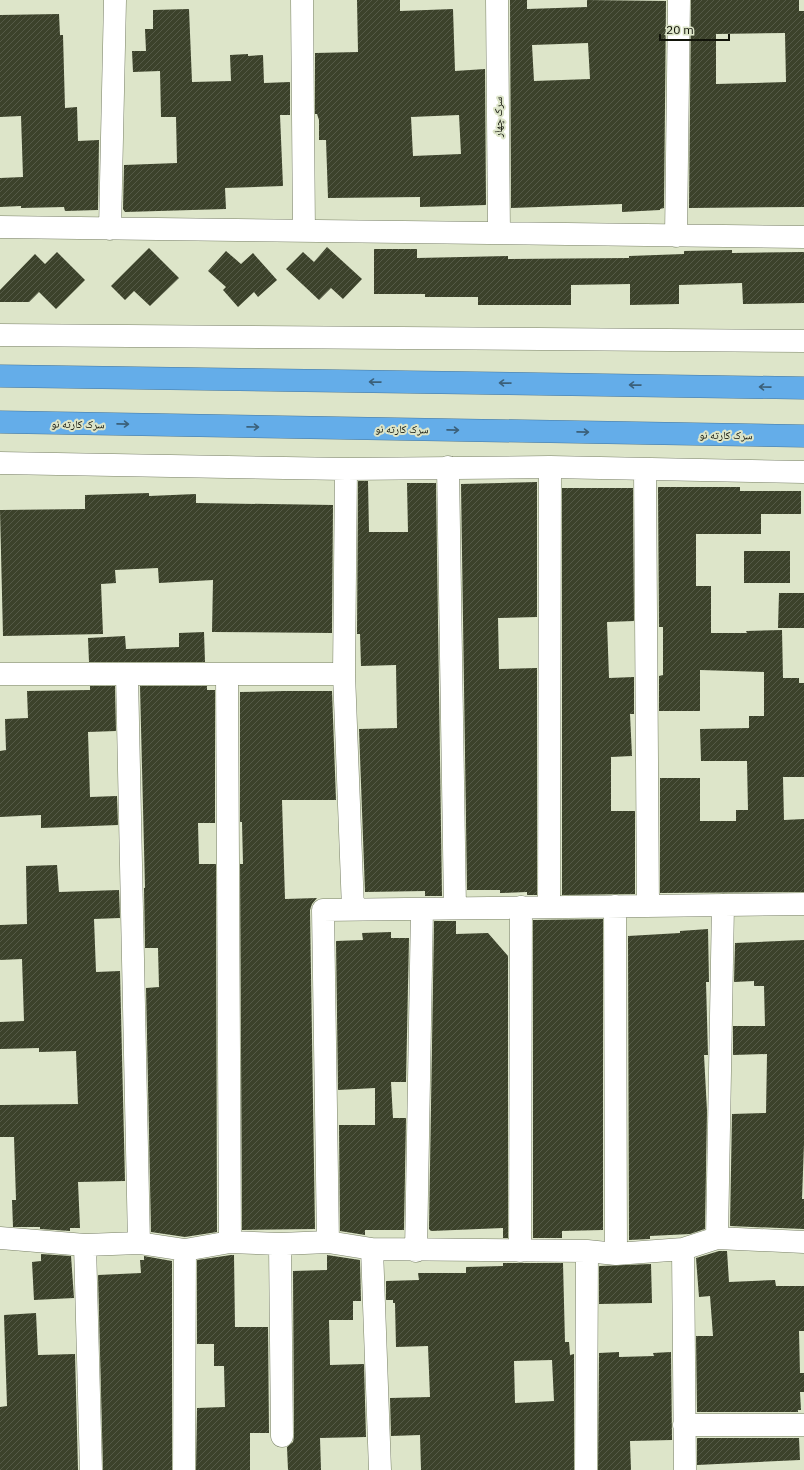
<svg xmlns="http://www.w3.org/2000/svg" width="804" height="1470" viewBox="0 0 804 1470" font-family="'IBM Plex Sans','Noto Naskh Arabic',sans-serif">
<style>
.building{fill:url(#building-hatch);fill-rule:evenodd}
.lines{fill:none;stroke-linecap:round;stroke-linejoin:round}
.minor-casing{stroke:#798067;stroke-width:23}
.highway-casing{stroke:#47779b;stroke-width:23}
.minor{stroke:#fff;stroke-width:22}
.highway{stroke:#64ade9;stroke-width:22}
.oneway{stroke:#3b607a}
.labels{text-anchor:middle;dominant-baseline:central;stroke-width:4;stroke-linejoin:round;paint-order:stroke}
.street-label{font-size:11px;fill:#12140a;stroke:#dde5c9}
</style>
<defs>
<pattern id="building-hatch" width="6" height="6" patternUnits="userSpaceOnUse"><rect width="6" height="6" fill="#3c422b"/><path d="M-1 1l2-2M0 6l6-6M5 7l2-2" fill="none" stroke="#555a47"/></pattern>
</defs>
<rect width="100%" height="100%" fill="#dde5c9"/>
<!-- building -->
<path class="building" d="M357,0H400V11L453,9L455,71L485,69L486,205L420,207V197L328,198L326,140H319V120L317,114H315V53L358,52ZM459,115L461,154L413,156L411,117Z
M510,0H527V9L587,7V0L666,1L664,208L660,209V210L622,212V204L511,208ZM588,43L590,79L534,81L532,45Z
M691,0H799V11H804V207L689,208ZM785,33L786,82L716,84V34Z
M189,9L192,82L231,81L230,55L248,54V56L263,55L264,83L290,82V115H280L283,186L225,188L226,209L125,212L123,209L124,165L177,163L176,117H161L160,71L133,72L132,51H146L145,29H153V10Z
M59,14L60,35H63L65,108L77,107L78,141L99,140L98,210L65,211L64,207L21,208V206L0,207V178L23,177L21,116L0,117V15Z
M327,247L362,279L343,299L331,288L319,300L286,269L303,252L314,262Z
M149,248L179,278L150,306L134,291L125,300L111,286Z
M374,249H417V258L508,256V259L629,258V256L684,254V251L732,250V253L804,252V303L743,304L742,283L679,285V304L630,305V284L571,285V305H478V297H425V294H374Z
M226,251L241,264L253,253L277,280L258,297L254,292L238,307L223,290L226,287L208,271Z
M57,252L85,280L56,309L39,292L29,302H0V290L35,254L45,264Z
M358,481H368L369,532H408L407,483H436L442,896H425V891L365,892L359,729L397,728L396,665L361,666L360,634H357Z
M537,482V617L498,618L499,669L537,668V895H527V892L500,893V890H467L461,484Z
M658,487H740V491H801V514H761V534H696V586H711V633H747L746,631L782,630L783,678H799V683H804V777H783L784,820L804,819V892L660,893V778H700V821H736V810H748L747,761H701L700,729L749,728V716H764V672L700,670V711H659V676L663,675V627H659Z
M562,488H633L634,621L607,622L609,678L634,677V714H630L632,756L611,757V811H635V894L562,895Z
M149,493V496L196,494V503L333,505L332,633L212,632L213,580L159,583L158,568L115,570L116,583L101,584L103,634L3,636L0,510L85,509V495Z
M744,551H790V583H744Z
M779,593H804V628H778Z
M204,632L205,662H89L88,638L125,636L126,649L179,647V633Z
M90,686H115L116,731L88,732L90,797L117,796L118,825L41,828V815L0,817V751L6,750L5,719L28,718L27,691L90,690Z
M140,686H207V690H215V823H198L199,864H216L217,1232L185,1237L151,1232L146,988L159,987L158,948H145L144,888H145Z
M284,691H332L336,800H282L285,899L317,898L312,904L310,910L315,1229L242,1230L240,864H243L242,822H240V692Z
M57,865L59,892L119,890L120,918L94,919L96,972L120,971L125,1181L78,1182L80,1228H70V1231L40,1229V1227H13L12,1200H16L14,1137H0V1105L78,1104L76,1051L39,1052V1048L0,1049V1022L24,1021L22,959L0,960V925L27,924L26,866Z
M603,919V1230L562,1231V1238H533V920Z
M434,921H456V934L488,933L508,956V1238H503V1228L431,1231L429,1229Z
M708,929L709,982H706L708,1055H704L707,1111L705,1229L690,1234L650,1236V1239L629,1240L628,936L680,933V931Z
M391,932V938H409L406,1082H391L393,1118H406L404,1230H365V1235L340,1231L339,1125H375V1088L338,1090L336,941L363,940L362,933Z
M804,940V1144L802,1199H804V1229L730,1226L732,1114L766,1113L767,1054L733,1055V1026H765L764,986H754V981L734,982L735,943Z
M719,1251H727L729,1282L775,1280L776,1286H804V1331H799L800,1373H804V1392H800L801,1410H798V1412H697L696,1336H713L710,1296L699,1297L696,1258Z
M41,1254L71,1256L74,1298L34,1300L32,1262L41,1261Z
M231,1255H234L235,1327H268L269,1433H250V1470H196L197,1408L225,1407L224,1366H214V1344H197V1260Z
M327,1255L360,1260L361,1301H353V1320H329L330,1365L364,1364L366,1437L320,1438L321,1470H288L287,1447L293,1442L294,1436L293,1271L327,1270Z
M144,1256L172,1261V1470H103L98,1275L141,1273L140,1260H144Z
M503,1263H563L565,1342H569L570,1355L574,1354V1470H421L420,1435L391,1436L390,1398L430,1397L428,1346L396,1347L395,1303H393V1300H386V1281L419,1280L418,1273H466V1267L503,1266ZM552,1360L554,1401L515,1403L514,1361Z
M651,1264L652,1303L599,1304V1266Z
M36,1313L38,1355L75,1354L78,1470H0V1407L7,1406L4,1315Z
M619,1352V1357L654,1356L653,1353L671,1352L672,1440L630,1441L631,1470H598L599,1353Z
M697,1438H799L800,1460L697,1465Z"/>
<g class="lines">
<defs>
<path id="minor" d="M302,0L304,231
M497,0L499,233
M0,227L804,237
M110,229L115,0
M676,236L679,0
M0,335L804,341
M0,463L346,469L550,467L804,472
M448,467L455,908
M346,469L344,674L353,909
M645,469L648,906
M0,674H344
M227,674L230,1242
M127,675L139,1243
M615,906L616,1254
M549,907L550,467
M0,1238L85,1245L139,1243L185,1250L230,1242L280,1244L328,1242L372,1249L587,1251L616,1254L683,1249L717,1238L804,1242
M717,1238L723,905
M328,1242L323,910L804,904
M280,1244L282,1436
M85,1245L91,1470
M372,1249L380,1470
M683,1249L685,1470
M416,1251L422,909
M520,1251L521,907
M684,1425H804
M184,1470L185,1250
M586,1470L587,1251"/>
<path id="highway" d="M0,376L804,388
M0,422L804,436"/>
</defs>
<!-- minor casing -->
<use href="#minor" class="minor-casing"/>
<!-- highway casing -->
<use href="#highway" class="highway-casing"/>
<!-- minor -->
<use href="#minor" class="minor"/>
<!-- highway -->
<use href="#highway" class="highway"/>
</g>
<!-- one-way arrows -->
<defs><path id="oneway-shaft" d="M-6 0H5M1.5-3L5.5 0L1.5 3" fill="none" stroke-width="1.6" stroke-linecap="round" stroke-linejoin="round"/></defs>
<g class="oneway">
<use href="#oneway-shaft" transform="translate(375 382) rotate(-179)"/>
<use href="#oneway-shaft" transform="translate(505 383) rotate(-179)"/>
<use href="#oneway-shaft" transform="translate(635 385) rotate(-179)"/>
<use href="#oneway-shaft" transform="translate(765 387) rotate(-179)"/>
<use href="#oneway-shaft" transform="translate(123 424) rotate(1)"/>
<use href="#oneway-shaft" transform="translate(253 427) rotate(1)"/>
<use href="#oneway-shaft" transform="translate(453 430) rotate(1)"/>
<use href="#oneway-shaft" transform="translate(583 432) rotate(1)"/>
</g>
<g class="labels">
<!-- street labels -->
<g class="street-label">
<text transform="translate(498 117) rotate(-90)">سرک چهار</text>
<text transform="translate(78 424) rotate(1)">سرک کارته نو</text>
<text transform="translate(402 429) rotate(1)">سرک کارته نو</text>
<text transform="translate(726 435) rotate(1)">سرک کارته نو</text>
</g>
</g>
<!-- scale -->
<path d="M660 34v6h69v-6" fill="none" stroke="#12140a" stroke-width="2"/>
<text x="666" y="34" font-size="12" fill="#12140a" stroke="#dde5c9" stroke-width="3" paint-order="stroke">20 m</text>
</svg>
